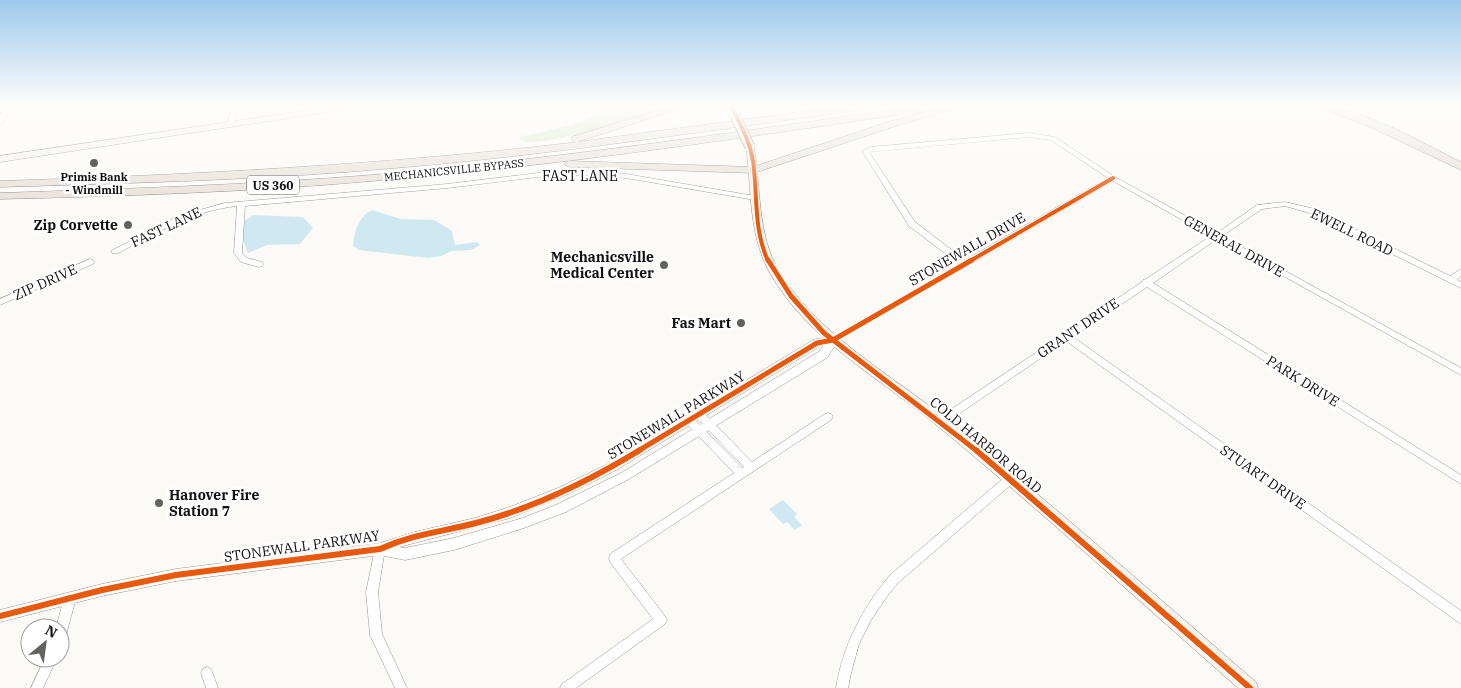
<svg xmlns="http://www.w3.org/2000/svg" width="1461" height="688" viewBox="0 0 1461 688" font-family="'IBM Plex Serif',serif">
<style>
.forest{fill:#d8e6c7}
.water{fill:#d0e8f2}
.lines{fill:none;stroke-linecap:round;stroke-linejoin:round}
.minor-casing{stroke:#969594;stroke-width:1}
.tertiary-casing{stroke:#969594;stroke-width:1}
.secondary-casing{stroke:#8d8c8a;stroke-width:1}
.trunk-casing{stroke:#848381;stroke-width:1}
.motorway-casing{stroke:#848381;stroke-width:1}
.minor{fill:#fffefe;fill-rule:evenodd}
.tertiary{fill:#fffefe;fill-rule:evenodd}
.secondary{fill:#f4f2ec;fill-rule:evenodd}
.trunk{fill:#eae2da;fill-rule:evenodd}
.motorway{fill:#e8dfd8;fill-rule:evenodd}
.secondary-bridge-casing{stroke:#8d8c8a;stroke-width:11;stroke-linecap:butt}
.secondary-bridge{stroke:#f4f2ec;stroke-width:9}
.cycleway-far2-casing{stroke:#fff;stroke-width:6}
.cycleway-far1-casing{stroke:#fff;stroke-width:8}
.cycleway-casing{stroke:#fff;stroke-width:9}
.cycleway-far2{stroke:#e8590c;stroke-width:4}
.cycleway-far1{stroke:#e8590c;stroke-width:5}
.cycleway{stroke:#e8590c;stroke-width:6}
.poi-dot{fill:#636260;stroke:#fff;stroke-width:2}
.labels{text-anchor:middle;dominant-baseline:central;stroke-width:5;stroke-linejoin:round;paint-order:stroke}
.far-street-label{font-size:11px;fill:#101010;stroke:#fff}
.far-poi-label{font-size:11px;font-weight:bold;fill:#101010;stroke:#fff}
.shield{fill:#fff;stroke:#585858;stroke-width:1}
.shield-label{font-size:12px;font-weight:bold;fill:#101010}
.street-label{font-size:14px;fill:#101010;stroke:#fff}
.poi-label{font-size:14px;font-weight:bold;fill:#101010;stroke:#fff;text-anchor:end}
</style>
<rect width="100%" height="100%" fill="#fcfaf6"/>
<!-- forest -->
<path class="forest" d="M595,107H669C647,114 536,151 521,140L520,137L571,125L593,117Z"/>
<!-- water -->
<path class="water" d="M372,210L401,219L434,220L452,231L455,245L477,242L480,245L471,250L452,251L441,256L428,258L359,250L353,246C354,232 359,216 372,210Z
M253,215L303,217L313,228L300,244L267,245L248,253L243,240V222Z
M783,500L797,514L794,517L802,525L795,530L787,522L783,524L769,509Z"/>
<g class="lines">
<defs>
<path id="minor" d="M232,107H238L233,125L230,127L227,125Z
M1029,133L1055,137L1115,177L1217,233L1257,205L1285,202L1315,209L1450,276L1461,269V276L1457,280L1461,282V288L1309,213L1285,206L1262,209L1222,236L1461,368V375L1217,239L1153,283L1461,475V484L1147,287L1073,337L1461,611V624L1066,341L944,424L941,425L938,424L936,421L938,418L1061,336L1062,334L1066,333L1142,282L1143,280L1146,279L1211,236L1113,181L836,342H830L829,340L830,338L959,264L909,226L862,151L871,147ZM1029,137L1051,140L1108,178L965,260L915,222L869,152Z
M586,171L626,174L755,196L759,198L755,200L626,178L586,175L538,177L447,188L245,206L242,253L247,258L262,262L263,264L262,266L259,267L241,262L234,253L237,206C194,210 156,234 118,253H112L111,251L178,216L225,203L447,184L538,173Z
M90,259L93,260L94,262L93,264L0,305V299Z
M699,410L702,411L752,462L825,414L828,413L831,414L833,417L831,420L621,559L665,616L667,620L665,624L576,688H560L562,684L653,619L610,562L609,558L610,554L734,473L686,423L684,420L686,417L689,416L692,417L742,468L744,467L696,417L694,414L696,411Z
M1010,475L1014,476L1015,479L1014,482L898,583L888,595L871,620L859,644L851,673L848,688H836C843,645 862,609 890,575L1006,476Z
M380,544L384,546L385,549L378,592L382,634L407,688H395L370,635L366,592L375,549L376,546Z
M70,593L74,594L76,598L66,635L64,639L60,641V628H56L64,598L66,594Z
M45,658H57L43,688H31Z
M207,667L211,669L218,688H206L201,673L203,669Z"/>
<path id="tertiary" d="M4,107H11L3,123H0V115Z
M833,336L838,340L828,357L629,479L566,512L524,528L454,550L405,560L380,555L176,581L102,596L0,622V610L102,584L176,569L380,543L415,532L475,518L510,507L558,488L608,464L813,340ZM824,345L820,351L621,473L558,504L523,518L454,538L405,548L399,547L510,518L566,495L616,470L820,346Z"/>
<path id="secondary" d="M330,107H353L349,109L0,162V156Z
M750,144L754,147C761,189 757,236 780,273C821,337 890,374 948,420C1053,505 1154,594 1256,682L1258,688H1238C1139,601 1042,512 940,428C882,379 808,341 770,273C748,234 752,190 746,147Z"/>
<path id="trunk" d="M669,107H685L577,142L836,107H865L860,110C705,131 550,155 395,168C263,180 132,183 0,187V181C191,175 380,165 570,143L576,142L571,139L572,137Z
M911,107H961L896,126L754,173L569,167L564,164L569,161L753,167L888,122L932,110C746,137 559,166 372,181C248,192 124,196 0,199V193C124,189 248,185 372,175C553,159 732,133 911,107Z"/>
<path id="motorway" d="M1318,107C1364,107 1419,142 1461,162V170L1370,127Z"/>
</defs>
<!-- minor casing -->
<use href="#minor" class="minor-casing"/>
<!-- tertiary casing -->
<use href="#tertiary" class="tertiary-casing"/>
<!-- secondary casing -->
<use href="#secondary" class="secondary-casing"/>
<!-- trunk casing -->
<use href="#trunk" class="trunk-casing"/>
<!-- motorway casing -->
<use href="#motorway" class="motorway-casing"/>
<!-- minor -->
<use href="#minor" class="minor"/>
<!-- tertiary -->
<use href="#tertiary" class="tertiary"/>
<!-- secondary -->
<use href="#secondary" class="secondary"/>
<!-- trunk -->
<use href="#trunk" class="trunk"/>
<!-- motorway -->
<use href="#motorway" class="motorway"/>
<defs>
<path id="secondary-bridge" d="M733,111L750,147"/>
</defs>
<!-- secondary-bridge casing -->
<use href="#secondary-bridge" class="secondary-bridge-casing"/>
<!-- secondary-bridge -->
<use href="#secondary-bridge" class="secondary-bridge"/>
<defs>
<path id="cycleway-far2" d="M731,107C741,124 750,142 753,161C758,196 753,228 768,261
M970,261L1113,178"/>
<path id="cycleway-far1" d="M768,260L791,296L824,333L977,451
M638,451L817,343L833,340L972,260"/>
<path id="cycleway" d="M976,450L1250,688
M0,616L102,590L176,575L380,549C413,534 441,532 476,523C534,508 589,481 640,450"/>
</defs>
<!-- cycleway-far2 casing -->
<use href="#cycleway-far2" class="cycleway-far2-casing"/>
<!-- cycleway-far1 casing -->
<use href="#cycleway-far1" class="cycleway-far1-casing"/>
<!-- cycleway casing -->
<use href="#cycleway" class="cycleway-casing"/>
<!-- cycleway-far2 -->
<use href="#cycleway-far2" class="cycleway-far2"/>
<!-- cycleway-far1 -->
<use href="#cycleway-far1" class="cycleway-far1"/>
<!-- cycleway -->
<use href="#cycleway" class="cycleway"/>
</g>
<!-- sky -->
<linearGradient id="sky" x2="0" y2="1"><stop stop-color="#9ec9ec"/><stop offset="0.52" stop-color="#fefdfb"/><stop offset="1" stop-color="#fefdfb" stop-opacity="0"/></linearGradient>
<rect width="1461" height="204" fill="url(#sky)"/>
<!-- markers -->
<g class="poi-dot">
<circle cx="94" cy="163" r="5"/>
<circle cx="128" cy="225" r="5"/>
<circle cx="664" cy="265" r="5"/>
<circle cx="741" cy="323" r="5"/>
<circle cx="159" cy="503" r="5"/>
</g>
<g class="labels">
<!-- far-street labels -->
<g class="far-street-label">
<text transform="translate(454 170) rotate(-6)">MECHANICSVILLE BYPASS</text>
</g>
<!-- far-poi labels -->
<g class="far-poi-label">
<text x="94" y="177">Primis Bank<tspan x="94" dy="13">- Windmill</tspan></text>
</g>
<!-- shield labels -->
<rect class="shield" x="247" y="175.5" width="52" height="19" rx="4"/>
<g class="shield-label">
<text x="273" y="185">US 360</text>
</g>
<!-- street labels -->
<g class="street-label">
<text x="580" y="176">FAST LANE</text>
<text transform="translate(166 227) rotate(-25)">FAST LANE</text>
<text transform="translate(1352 232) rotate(26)">EWELL ROAD</text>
<text transform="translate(1234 246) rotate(29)">GENERAL DRIVE</text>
<text transform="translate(967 249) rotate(-30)">STONEWALL DRIVE</text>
<text transform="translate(45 282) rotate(-24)">ZIP DRIVE</text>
<text transform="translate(1078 328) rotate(-34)">GRANT DRIVE</text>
<text transform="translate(1303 381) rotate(32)">PARK DRIVE</text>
<text transform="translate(676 415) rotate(-31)">STONEWALL PARKWAY</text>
<text transform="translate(986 445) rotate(40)">COLD HARBOR ROAD</text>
<text transform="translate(1263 477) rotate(35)">STUART DRIVE</text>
<text transform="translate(302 546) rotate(-8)">STONEWALL PARKWAY</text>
</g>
<!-- poi labels -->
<g class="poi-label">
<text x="118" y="225">Zip Corvette</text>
<text x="654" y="257">Mechanicsville<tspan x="654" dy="16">Medical Center</tspan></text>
<text x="731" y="323">Fas Mart</text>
<text x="169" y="495" text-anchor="start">Hanover Fire<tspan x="169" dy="16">Station 7</tspan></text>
</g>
</g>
<!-- north arrow -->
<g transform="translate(45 643) rotate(29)"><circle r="24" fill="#ffffff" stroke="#9f9f9f"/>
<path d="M0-4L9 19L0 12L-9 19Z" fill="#636260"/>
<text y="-8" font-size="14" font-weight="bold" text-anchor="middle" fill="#101010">N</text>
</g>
</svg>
